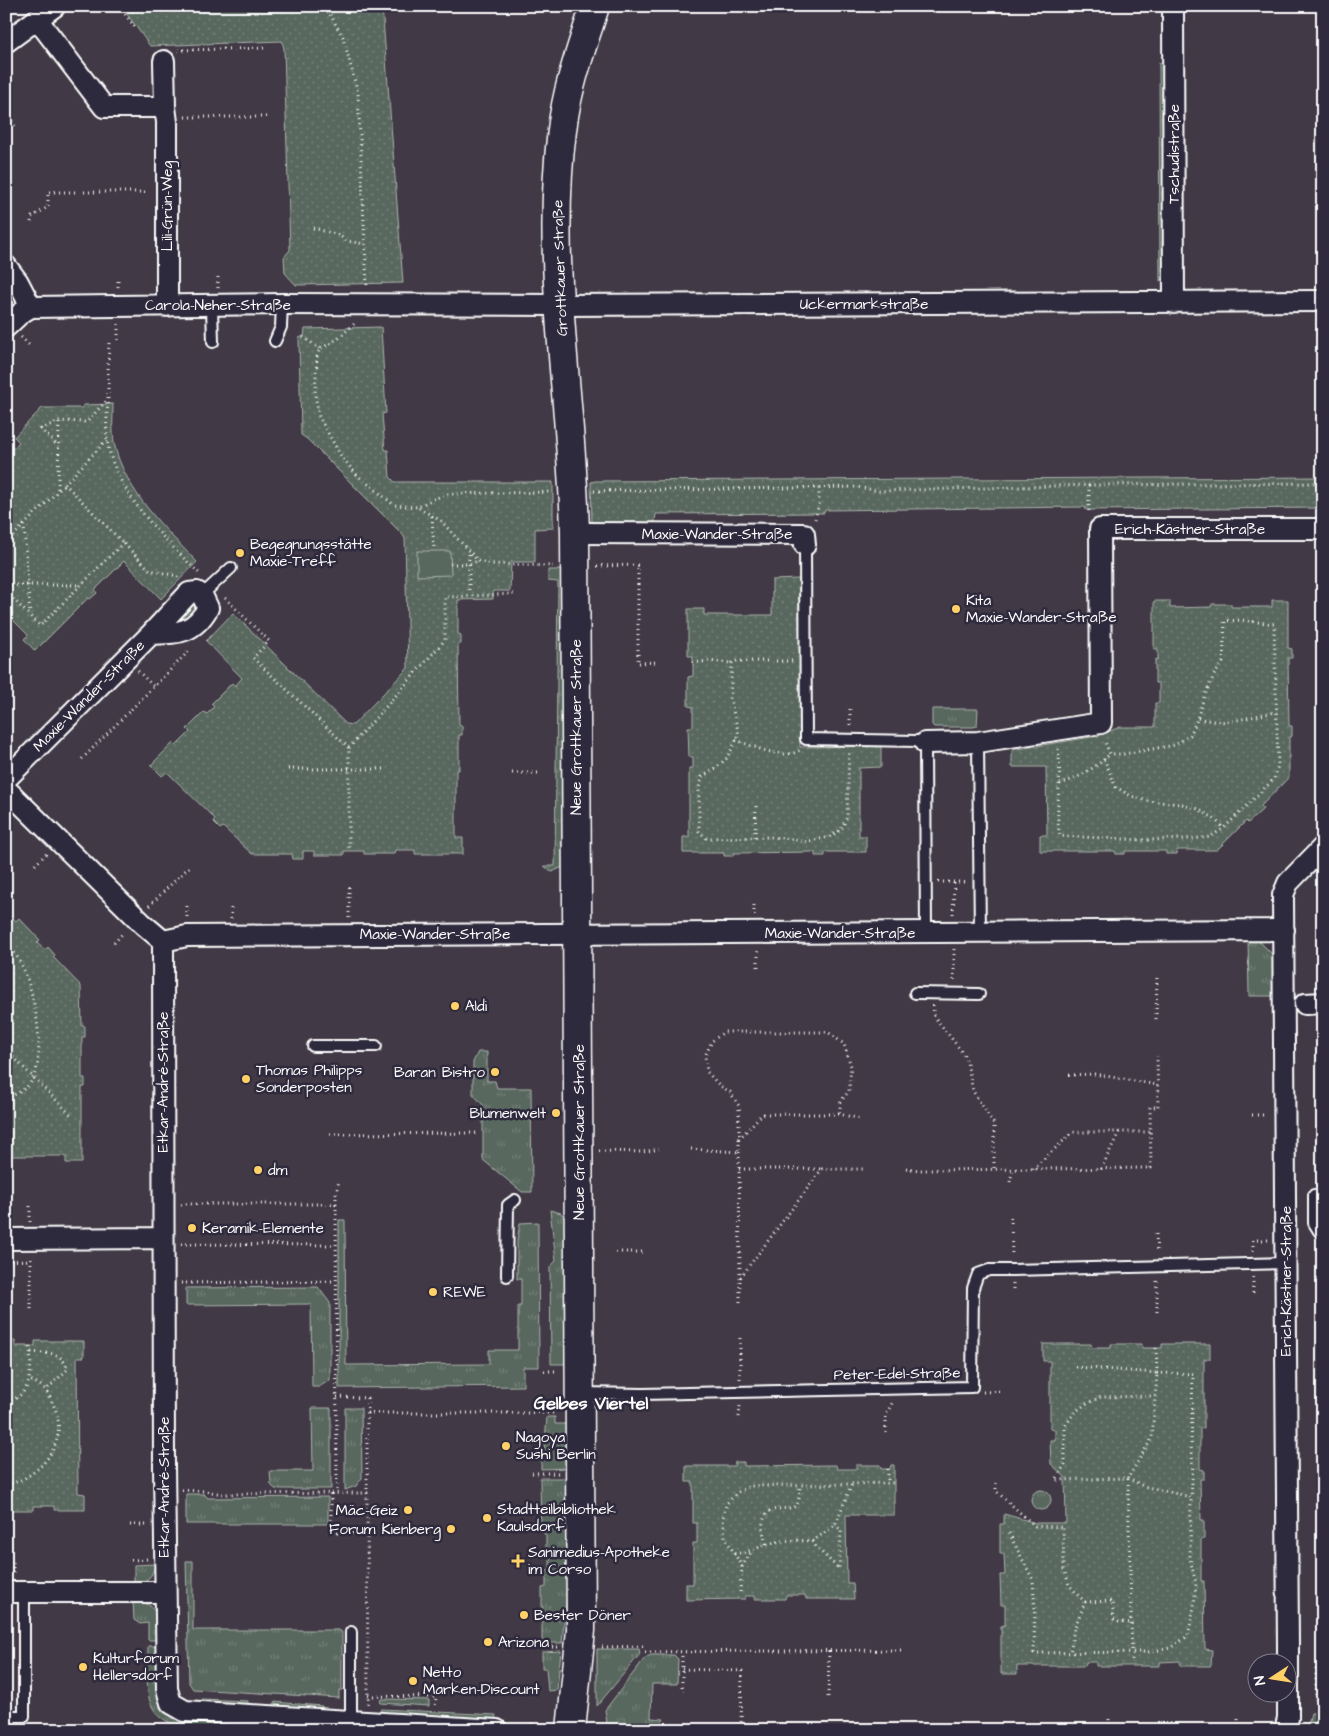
<svg xmlns="http://www.w3.org/2000/svg" width="1329" height="1736" viewBox="0 0 1329 1736" font-family="'Architects Daughter',sans-serif">
<style>
.grass{fill:url(#grass-tufts);stroke:#acb4ae}
.park{fill:url(#park-dots);stroke:#acb4ae}
.pitch{fill:#59685e;stroke:#acb4ae}
.lines{fill:none;stroke-linecap:round;stroke-linejoin:round}
.lane-casing{stroke:#fff;stroke-width:14}
.street-casing{stroke:#fff;stroke-width:24}
.secondary-casing{stroke:#fff;stroke-width:31}
.path{stroke:#fff;stroke-width:3;stroke-dasharray:1 4;stroke-linecap:butt}
.lane{stroke:#2f2a3d;stroke-width:10}
.street{stroke:#2f2a3d;stroke-width:20}
.secondary{stroke:#2f2a3d;stroke-width:28}
.poi-dot{fill:#ffd166;stroke:#2f2a3d;stroke-width:2}
.labels{text-anchor:middle;dominant-baseline:central;stroke-width:5;stroke-linejoin:round;paint-order:stroke}
.street-label{font-size:15px;fill:#fff;stroke:#2f2a3d}
.poi-label{font-size:15px;fill:#fff;stroke:#2f2a3d;text-anchor:start}
.quarter-label{font-size:18px;font-weight:bold;fill:#fff;stroke:#2f2a3d}
</style>
<defs>
<pattern id="grass-tufts" width="24" height="20" patternUnits="userSpaceOnUse" patternTransform="scale(1.25)"><rect width="24" height="20" fill="#59685e"/><path d="M3 7l-1-3M5 7V3M7 7l1-3M15 17l-1-3M17 17v-4M19 17l1-3" fill="none" stroke="#727f76"/></pattern>
<pattern id="park-dots" width="8" height="8" patternUnits="userSpaceOnUse" patternTransform="scale(1.25)"><rect width="8" height="8" fill="#59685e"/><path d="M2 2h.1M6 6h.1" fill="none" stroke="#727f76" stroke-width="1.8" stroke-linecap="round"/></pattern>
</defs>
<rect width="100%" height="100%" fill="#413945"/>
<filter id="ink" filterUnits="userSpaceOnUse"><feTurbulence type="fractalNoise" baseFrequency=".02" numOctaves="2"/><feDisplacementMap in="SourceGraphic" scale="10" xChannelSelector="R" yChannelSelector="G"/><feConvolveMatrix kernelMatrix="1 2 1 2 8 2 1 2 1" color-interpolation-filters="sRGB"/></filter>
<g filter="url(#ink)">
<!-- grass -->
<path class="grass" d="M1159,63H1167V277L1160,281Z
M548,570H564L565,866L552,872L544,866H555L558,582L548,581Z
M193,602L196,604L197,608L181,627L167,628Z
M932,709H978L977,726L973,727H934L932,725Z
M1248,938L1260,942L1274,956L1275,996H1249Z
M478,1052H487V1081H495L497,1088H531L532,1192H522L483,1160V1105L473,1094V1062Z
M550,1210L561,1213L566,1220L568,1364H551L550,1267L556,1261Z
M339,1220H345L346,1365L489,1364V1350H518V1306H521V1279H517V1241L520,1223L538,1222L539,1367H523V1386L339,1388Z
M318,1287L330,1303V1380L319,1387H312L311,1304L186,1305V1288Z
M312,1408H331V1489H275L271,1485L270,1471H313Z
M345,1408H361L362,1478L356,1486L345,1490Z
M547,1417H555V1424H568L569,1468L541,1469V1453H544Z
M540,1478H569V1570L562,1643H542V1588L546,1587V1572L550,1568V1554H546V1536L541,1530Z
M1031 1500a10 10 0 1 1 20 0a10 10 0 1 1-20 0Z
M186,1494H204L208,1498L328,1497V1524H186Z
M186,1561H193V1630H339L342,1632V1690H339V1698L193,1689L189,1683Z
M155,1564C153,1577 147,1582 134,1583V1565Z
M133,1601C161,1603 156,1617 156,1640H148V1623L140,1624L134,1620Z
M148,1646H156L157,1697L164,1711L180,1720L244,1724V1730C210,1730 152,1736 148,1692C146,1677 148,1661 148,1646Z
M597,1649H639L640,1654L597,1706Z
M561,1651L557,1690L548,1691L546,1668H542V1652Z
M651,1655H674L678,1659L677,1684H652L651,1718L664,1719L659,1727L610,1725L607,1723L605,1710L645,1658Z
M202,1699L248,1701V1707L202,1704Z
M381,1699L429,1700V1706L380,1703Z
M274,1702L322,1706V1711L274,1708Z
M381,1709L496,1715L495,1722L381,1714Z"/>
<!-- park -->
<path class="park" d="M121,6H382L403,283L296,285L285,273L284,257L290,250L284,49L282,41L150,46Z
M381,327L386,413L382,414L385,450H388L390,477L395,482H553V528L535,529V562H511L510,591H493V599L458,600V634L461,635V644H458L459,725L462,726V735H459V770H456V838H463V854H415V850H395L394,854H364V851H344V855H314V851H303V859H293L292,854H252L223,827L220,829L213,822L215,819L167,772L162,776L151,765L173,743L176,746L190,732L187,729L204,712L207,714L214,707L211,704L232,683L235,686L242,678L206,641L233,613L346,724L353,725L408,668L405,539L403,535L307,439L301,435L299,338L304,336L305,329Z
M113,404C113,417 112,430 114,443C125,491 164,528 197,562L161,599L124,561L95,590L97,593L90,599L88,598L35,651L24,639L28,635L6,613V456L19,442L14,437L42,408H83V405Z
M1323,477V508L1086,510L1085,507L825,510L824,513L656,514L654,527H592L591,482L595,481Z
M799,579L800,747L881,746V767L859,768V836H866V852H825V856H815V852L734,853L733,856H724V853H683V837H689V768H693V757H689L688,727H693V707L688,706V677L693,676V656H688V609H704V615H772V580Z
M1272,600H1288V648L1292,649V658H1288L1289,726H1292V736L1289,737V777L1261,806L1263,809L1248,823L1246,821L1217,850H1177V854H1166V851H1125V854H1116L1115,851H1040V835H1047L1046,767H1012V750L1098,736L1120,727H1155V703H1159V683H1155V660L1158,659V649H1154V601H1170V608L1211,607L1212,604H1231V607H1272Z
M6,906L11,911L8,914L16,921L19,918L40,940L37,943L45,950L48,947L55,955L53,957L81,986L82,1026H85V1037H82V1078H85V1087H82V1163H66V1156H6Z
M6,1341H15V1346H35V1341H84V1357H77L78,1493L85,1494V1510H54V1506H33V1510H6Z
M1043,1344H1091L1092,1348H1111V1344H1142V1348H1162V1344H1210V1359H1204V1428H1200V1469L1204,1470V1479H1200L1201,1520H1204V1539L1201,1540V1581H1204L1205,1649L1212,1650L1211,1666H1181L1180,1661L1160,1662V1666H1096V1662H1086L1085,1666H1017V1674H1001V1626L1005,1625V1605H1001L1000,1575H1005L1004,1554H1000V1524H1004V1514L1036,1523H1066L1065,1477L1051,1464L1050,1440H1055V1430L1050,1429V1361H1043Z
M735,1462H744V1466L836,1465L837,1469H856V1465H880L881,1469H890L891,1465H894V1515H846L847,1583H853L854,1599H806L805,1595H786L785,1599H755V1596H745V1599L686,1600V1584H693V1543H697V1523H693V1482H686V1466H734Z
M1311,1713H1323V1730H1307Z"/>
<!-- pitch -->
<path class="pitch" d="M417,551H450L451,575L417,576Z"/>
<g class="lines">
<defs>
<path id="lane" d="M212,306L213,342
M275,341L281,327L282,304
M805,545L806,739L917,741L925,743L926,933
M202,595L231,568
M978,742L980,933
M915,993L979,994
M313,1046H376
M1323,1195H1314V1223L1319,1231L1323,1232
M507,1276L508,1205L515,1200
M581,1393L643,1394L972,1387L973,1288L978,1274L989,1270H1012L1286,1263
M351,1632V1721
M6,1716H24V1591"/>
<path id="street" d="M1173,6L1174,303
M37,19L104,107H165
M6,42L55,6
M164,61L165,107L167,122V306
M6,266L18,282L31,307
M6,327L21,313L31,307L282,304L560,305L1323,301
M575,533L804,534L805,545
M925,743L978,742L1101,723L1100,529H1323
M6,779L151,634L189,593L197,592L202,595L208,608C193,634 178,633 151,634
M6,789L143,924L163,941
M163,941L187,936L1284,930
M163,941L164,1467L167,1689L171,1703L185,1711L497,1730
M1305,1004L1323,1003
M6,1239L163,1238
M6,1592H165
M1285,1730L1288,1718V1647L1283,895L1288,883L1323,847"/>
<path id="secondary" d="M571,1730L581,1630L575,533C572,399 545,264 562,130C567,87 582,47 595,6"/>
</defs>
<!-- lane casing -->
<use href="#lane" class="lane-casing"/>
<!-- street casing -->
<use href="#street" class="street-casing"/>
<!-- secondary casing -->
<use href="#secondary" class="secondary-casing"/>
<!-- path -->
<path class="path" d="M119,6L136,29
M155,6C172,15 186,12 204,6
M303,6L310,9L325,8
M325,6L343,37L358,93L367,287
M178,50L268,48
M6,113L15,126
M185,117H268
M31,222L32,217L48,207V192H148
M313,228L339,235L346,241L365,244
M118,287V277
M218,288V276
M118,324V343
M354,324L339,338L320,349L317,355L315,394L319,417L341,456L357,475L394,505L418,507L431,500L447,494L550,492
M21,337L29,345
M303,337L320,349
M109,343C108,362 108,382 108,401C107,413 106,427 107,439C113,490 164,539 199,573
M108,442L103,444L65,484L150,570L177,576L178,579
M59,447L41,429L59,421L87,422L107,400
M1089,485V513
M58,489L59,421
M594,491L857,487L879,491L1089,485L1323,483
M419,508L441,521L478,561L493,564L553,566
M432,516L434,549
M815,519L819,504V487
M24,525L30,615
M6,543L65,484
M450,564H469L478,561
M597,566L638,565V663L657,662
M6,585H80
M6,592L40,626L123,543
M469,595V552
M225,598L269,641L253,658L349,748V851
M792,661H737L732,663L730,698L739,735L727,758L716,768L702,777L699,788V831L706,838L772,837L792,839L805,842L829,837L841,830L847,817L849,752
M693,663L708,661L732,663
M138,671L154,687
M1198,718C1228,727 1248,716 1277,712
M850,725V709
M736,740C753,746 784,761 800,750
M349,748L445,640V597L514,594
M1058,749C1063,777 1054,808 1060,836L1145,840L1191,839L1210,837L1224,828L1274,779L1278,765L1274,624L1241,620L1225,621L1223,662L1213,677L1204,697L1196,722L1190,735L1175,745L1124,754H1110L1104,740
M82,759L191,649
M1104,759L1116,787L1131,796L1148,801L1182,804L1198,809L1212,817L1224,828
M288,769H384
M512,773H540
M1060,784C1079,778 1095,768 1110,754
M755,837L756,804
M35,865L47,853
M938,882H967
M149,906L190,866
M187,906V917
M953,914L954,882
M754,916V904
M349,918V886
M231,919V904
M6,940C13,950 21,962 25,973C35,998 46,1054 33,1078C28,1089 17,1094 6,1098
M114,943L124,932
M954,949V980
M758,951V967
M933,1005V1015L963,1053L967,1062L973,1091L994,1124V1169
M1156,1019L1157,975
M6,1050L73,1117
M1069,1075L1094,1074L1158,1085
M1252,1115H1267
M330,1134L476,1133
M739,1139L762,1114H839L861,1119
M691,1149L739,1152V1106L730,1092L720,1086L707,1072L705,1056L712,1041L724,1032H828L844,1044L851,1066L849,1091L841,1101L839,1114
M599,1151L642,1152L659,1149
M739,1152L740,1278
M906,1168L919,1170L1151,1168L1150,1107H1158L1157,1056
M739,1169H822
M1033,1169L1073,1132H1151
M1101,1169L1119,1132
M1010,1182L1013,1169
M336,1204V1194L339,1181
M181,1205L186,1204H336L337,1494
M1011,1217L1012,1256
M30,1222V1206
M1156,1234L1157,1254
M181,1244L336,1245
M1253,1251V1240H1268
M616,1252H642
M31,1258V1310
M6,1261L31,1260
M181,1283L336,1281
M1013,1283V1292
M1253,1293V1277
M740,1302V1278L822,1169H863
M1157,1312V1280
M740,1338V1380
M1156,1348L1157,1373L1193,1374L1191,1445L1193,1465L1191,1497
M31,1352C46,1354 60,1350 67,1367V1370L46,1390
M1075,1367L1157,1373L1152,1438L1128,1478L1132,1660
M544,1371H557V1372
M983,1392L1002,1391
M337,1397L367,1398V1493
M6,1401C34,1397 31,1367 30,1346
M367,1413H557
M739,1417L740,1406
M886,1433V1415L892,1403
M888,1469V1483
M532,1473H559
M996,1483V1491L1035,1526L1063,1527L1064,1569L1069,1585L1085,1602L1074,1629L1070,1653
M6,1485C42,1477 71,1440 53,1404C47,1390 44,1386 30,1380
M182,1490L205,1491L222,1494L367,1493L368,1704
M331,1494V1533
M130,1525H147
M337,1533H368
M1009,1533L1033,1580L1035,1609L1034,1653L1148,1652L1170,1648L1188,1636L1194,1607L1196,1583L1190,1559L1191,1497L1143,1486L1128,1478L1056,1480L1065,1464V1426L1075,1412L1087,1403L1101,1397L1155,1396
M813,1541L816,1547L839,1569L841,1530L835,1525
M766,1544C763,1530 759,1523 769,1511C791,1504 800,1517 800,1485
M617,1553L644,1554
M734,1554C747,1552 753,1550 765,1545C777,1540 800,1540 813,1541L835,1525L852,1484
M131,1560L148,1559
M13,1562V1574
M742,1567L751,1552
M740,1592L742,1567L725,1537L723,1518L726,1504L738,1492L750,1486L894,1483
M1085,1602L1112,1601L1114,1619L1119,1622L1131,1623
M532,1647H558
M602,1647L645,1646
M645,1652L901,1650
M682,1669L742,1671L741,1730
M682,1692V1652
M368,1696L436,1697L435,1707
M828,1697L829,1651
M532,1723V1730
M599,1730L600,1727
M653,1730V1728
M1109,1730V1717
M1238,1730V1715
M1316,1730V1669"/>
<!-- lane -->
<use href="#lane" class="lane"/>
<!-- street -->
<use href="#street" class="street"/>
<!-- secondary -->
<use href="#secondary" class="secondary"/>
</g>
</g>
<!-- markers -->
<g class="poi-dot">
<circle cx="240" cy="553" r="5"/>
<circle cx="956" cy="609" r="5"/>
<circle cx="455" cy="1006" r="5"/>
<circle cx="495" cy="1072" r="5"/>
<circle cx="246" cy="1079" r="5"/>
<circle cx="556" cy="1113" r="5"/>
<circle cx="258" cy="1170" r="5"/>
<circle cx="192" cy="1228" r="5"/>
<circle cx="433" cy="1292" r="5"/>
<circle cx="506" cy="1446" r="5"/>
<circle cx="408" cy="1510" r="5"/>
<circle cx="487" cy="1518" r="5"/>
<circle cx="451" cy="1529" r="5"/>
<path d="M515.5 1553.5h5v5h5v5h-5v5h-5v-5h-5v-5h5z"/>
<circle cx="524" cy="1615" r="5"/>
<circle cx="488" cy="1642" r="5"/>
<circle cx="83" cy="1667" r="5"/>
<circle cx="413" cy="1681" r="5"/>
</g>
<g class="labels">
<!-- street labels -->
<g class="street-label">
<text transform="translate(1174 154) rotate(-90)">Tschudistraße</text>
<text transform="translate(167 206) rotate(-90)">Lili-Grün-Weg</text>
<text transform="translate(560 268) rotate(-92)">Grottkauer Straße</text>
<text x="864" y="304">Uckermarkstraße</text>
<text x="218" y="305">Carola-Neher-Straße</text>
<text x="1190" y="529">Erich-Kästner-Straße</text>
<text x="717" y="534">Maxie-Wander-Straße</text>
<text transform="translate(89 696) rotate(-45)">Maxie-Wander-Straße</text>
<text transform="translate(576 727) rotate(-90)">Neue Grottkauer Straße</text>
<text x="840" y="933">Maxie-Wander-Straße</text>
<text x="435" y="934">Maxie-Wander-Straße</text>
<text transform="translate(163 1082) rotate(-90)">Etkar-André-Straße</text>
<text transform="translate(579 1132) rotate(-90)">Neue Grottkauer Straße</text>
<text transform="translate(1286 1281) rotate(-90)">Erich-Kästner-Straße</text>
<text transform="translate(897 1374) rotate(-1)">Peter-Edel-Straße</text>
<text transform="translate(164 1487) rotate(-90)">Etkar-André-Straße</text>
</g>
<!-- poi labels -->
<g class="poi-label">
<text x="250" y="544">Begegnungsstätte<tspan x="250" dy="17">Maxie-Treff</tspan></text>
<text x="966" y="600">Kita<tspan x="966" dy="17">Maxie-Wander-Straße</tspan></text>
<text x="465" y="1006">Aldi</text>
<text x="256" y="1070">Thomas Philipps<tspan x="256" dy="17">Sonderposten</tspan></text>
<text x="485" y="1072" text-anchor="end">Baran Bistro</text>
<text x="546" y="1113" text-anchor="end">Blumenwelt</text>
<text x="268" y="1170">dm</text>
<text x="202" y="1228">Keramik-Elemente</text>
<text x="443" y="1292">REWE</text>
<text x="516" y="1437">Nagoya<tspan x="516" dy="17">Sushi Berlin</tspan></text>
<text x="497" y="1509">Stadtteilbibliothek<tspan x="497" dy="17">Kaulsdorf</tspan></text>
<text x="398" y="1510" text-anchor="end">Mäc-Geiz</text>
<text x="441" y="1529" text-anchor="end">Forum Kienberg</text>
<text x="528" y="1552">Sanimedius-Apotheke<tspan x="528" dy="17">im Corso</tspan></text>
<text x="534" y="1615">Bester Döner</text>
<text x="498" y="1642">Arizona</text>
<text x="93" y="1658">Kulturforum<tspan x="93" dy="17">Hellersdorf</tspan></text>
<text x="423" y="1672">Netto<tspan x="423" dy="17">Marken-Discount</tspan></text>
</g>
<!-- quarter labels -->
<g class="quarter-label">
<text x="591" y="1403">Gelbes Viertel</text>
</g>
</g>
<!-- margin -->
<rect width="1329" height="1736" fill="none" stroke="#2f2a3d" stroke-width="25"/>
<rect x="12" y="12" width="1304" height="1711" fill="none" stroke="#fff" stroke-width="2" filter="url(#ink)"/>
<!-- north arrow -->
<g transform="translate(1272 1678) rotate(258)"><circle r="24" fill="#2f2a3d" stroke="#827f8b"/>
<path d="M0-4L9 19L0 12L-9 19Z" fill="#ffd166"/>
<text y="-8" font-size="14" font-weight="bold" text-anchor="middle" fill="#ffffff">N</text>
</g>
</svg>
